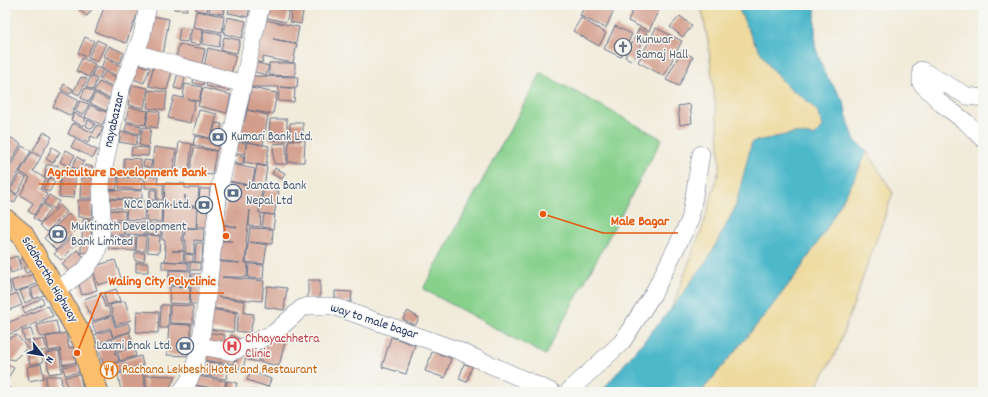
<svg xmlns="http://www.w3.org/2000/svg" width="988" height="397" viewBox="0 0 988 397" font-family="Dekko,sans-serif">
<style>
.green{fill:#88d18d;stroke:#528076}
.sand{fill:#eeda9e;stroke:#84847e}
.water{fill:#4eb8ca;stroke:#347494}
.building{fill:#d39d8b}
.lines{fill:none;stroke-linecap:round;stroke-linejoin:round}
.minor-casing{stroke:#667189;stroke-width:18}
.highway-casing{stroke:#667189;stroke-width:24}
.minor{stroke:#fff;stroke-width:17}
.highway{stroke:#fabe6d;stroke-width:22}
.labels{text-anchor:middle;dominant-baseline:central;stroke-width:3;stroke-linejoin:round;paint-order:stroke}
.worship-label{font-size:13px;fill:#5b616d;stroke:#f6f6f2;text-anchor:start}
.street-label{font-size:13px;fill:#1b2f5e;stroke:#f6f6f2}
.service-label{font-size:13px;fill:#4e5e75;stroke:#f6f6f2;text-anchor:start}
.health-label{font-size:13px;fill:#be3a42;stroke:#f6f6f2;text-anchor:start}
.food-label{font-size:13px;fill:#c56008;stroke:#f6f6f2;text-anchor:start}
.leader{fill:none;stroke:#e8590c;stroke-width:1.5}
.callout-dot{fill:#e8590c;stroke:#f6f6f2;stroke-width:1.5}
.callout-label{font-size:14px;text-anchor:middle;font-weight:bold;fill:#e8590c;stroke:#f6f6f2;stroke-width:3;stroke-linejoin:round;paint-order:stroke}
</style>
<rect width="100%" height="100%" fill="#f6f6f2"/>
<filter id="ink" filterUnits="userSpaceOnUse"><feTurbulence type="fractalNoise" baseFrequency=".025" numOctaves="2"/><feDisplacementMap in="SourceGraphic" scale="8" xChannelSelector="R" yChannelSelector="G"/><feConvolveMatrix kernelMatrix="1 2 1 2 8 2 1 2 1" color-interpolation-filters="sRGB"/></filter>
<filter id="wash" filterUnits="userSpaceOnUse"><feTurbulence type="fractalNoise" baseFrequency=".012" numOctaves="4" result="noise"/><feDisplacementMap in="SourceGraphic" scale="16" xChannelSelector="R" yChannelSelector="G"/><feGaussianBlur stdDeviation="0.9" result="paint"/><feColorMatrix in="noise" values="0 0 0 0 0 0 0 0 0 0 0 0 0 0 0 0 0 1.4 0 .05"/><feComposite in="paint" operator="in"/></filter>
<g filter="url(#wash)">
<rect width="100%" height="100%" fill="#f1ebda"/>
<!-- green -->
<path class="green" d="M541,73L662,139L545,355L423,289Z"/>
<!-- sand -->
<path class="sand" d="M701,5H737L753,40L787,86L806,100L818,112L823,127L814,136L795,133L752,142L735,208L708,259L671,309L703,226L720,167L718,128L708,42Z
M867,151L893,193L837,351L813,392H701L765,315L799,271L825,231L856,176Z"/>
<!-- water -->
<path class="water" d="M737,5H815V46L824,72L844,102L847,118L855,141L867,151L856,176L825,231L799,271L765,315L701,392H601L671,309L708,259L735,208L752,142L795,133L814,136L823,127L818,112L806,100L787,86L770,67L753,40Z"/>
<g id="blocks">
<!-- building -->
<path class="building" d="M82,5H95L87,16L79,10Z
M105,5H133L140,8L126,43L95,32Z
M174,5H187V10L174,9Z
M196,5H208L207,12L196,10Z
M210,5L220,7L217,6V5H224V7H225L224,14L209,12Z
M230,5H250L248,17L228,13Z
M268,5H283L282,9L289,11L286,22L267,18L269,7L280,8Z
M286,5H306L304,8L298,5V10H286Z
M585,5H616L606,28L580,16Z
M635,5H657L660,7L649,31L628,21Z
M196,11L224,16L222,32L193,27Z
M291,11L303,12L301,24L290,22Z
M152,16L169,19L163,55L145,52Z
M680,16L692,26L683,37L670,27Z
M227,17L246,21L242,38L224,34Z
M581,18L606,33L599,46L573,31Z
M265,20L299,27L296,43L273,39L297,44L293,63L263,57L262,63L255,61Z
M615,26L632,34L621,57L604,49Z
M180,28L190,29L187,42L178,41Z
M192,28L203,30L200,45L189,43Z
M656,28L682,41L664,76L638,62Z
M639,29L647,33L633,61L625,57Z
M204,31L221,34L219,47L202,44Z
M85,37L94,41L86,57L78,53Z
M224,37L240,40L237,53L221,50Z
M97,40L106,44L97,62L88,58Z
M179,44L205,49L201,68L175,63Z
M109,46L124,53L120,63L104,56Z
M208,48L236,55L231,74L204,67Z
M681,51L693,57L679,86L666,80Z
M82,58L95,64L89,77L76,71Z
M105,58L121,66L117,76L101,68Z
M254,62L269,66L266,75L252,71Z
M135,63L150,68L144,83L130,78Z
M269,63H295V76L269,75Z
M96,67L103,70L99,78L92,75Z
M153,67L172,71L167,90L149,86Z
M179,69L187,71L182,90L174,88Z
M105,72L118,78L114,87L100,80Z
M195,73L205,75L203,85L193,83Z
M91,76L97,79L93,90L86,87Z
M208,76L232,82L229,91L206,86Z
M251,76L298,77L297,88L281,87L295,89L294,102L278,101L279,87H250Z
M81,77L87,79L79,95L73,92Z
M99,82L114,89L109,98L94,91Z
M64,84L73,89L70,94L61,90Z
M185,84L202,87L199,101L188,99L195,101L190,123L168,118L174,96L183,98Z
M132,85L148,88L144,108L128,105Z
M85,88L94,92L89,102L81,98Z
M203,88L231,95L227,113L198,106Z
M251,88L277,93L273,114L247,110Z
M149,90L167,92L165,110L147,108Z
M61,92L78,100L71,116L53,107Z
M95,93L111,101L106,111L90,103Z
M80,101L89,104L83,115L75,111Z
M690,104L692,123L680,125L678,106Z
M90,105L108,113L102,125L85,117Z
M129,107L148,111L145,125L126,121Z
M149,110L160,112L157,128L146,126Z
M199,110L217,114L211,138L193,134Z
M247,110L268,115L263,145L239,140L243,122H244Z
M74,113L86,119L83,126L71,120Z
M270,119H287V141L269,140Z
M88,120L95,124L92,129L86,126Z
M73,123L93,133L97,125L103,128L98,139L91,136L88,143L68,134Z
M127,123L141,126L140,134L125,131Z
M215,123L222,124L219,140L212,139Z
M290,123H303V139H290Z
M143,127L151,129L148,147L139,145Z
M44,132L52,137L41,155L33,150Z
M121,132L138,135L136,145L119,142Z
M195,136L219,141L217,151L193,145Z
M10,137L21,144L5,171V145Z
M75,139L97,150L93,158L71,147Z
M289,140H305L304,162H288Z
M179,142L192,144L189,169L176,167Z
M236,142L246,143L245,154L235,153Z
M247,142L269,146L266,166L244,162Z
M286,143L287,164H274L273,144Z
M22,146L31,151L10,187L5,184V175Z
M52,147L60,152L53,163L46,159Z
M132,147L149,148L148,156L131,155Z
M154,147L176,150L173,171L152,169Z
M194,148L216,151L212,175L190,172Z
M66,150L75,155L69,166L60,162Z
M32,152L41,157L33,171L46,179L40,189L47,194L34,215L28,211L33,203L20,195L30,178L20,172Z
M235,155L244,156L243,165L234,163Z
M77,157L84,161L79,170L72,167Z
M124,158L141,159V171L124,170Z
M144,160L152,161L150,168L143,166Z
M232,164L255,169L252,185L262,187L259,213L264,188L279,191L274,215L261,213L260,227L249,226L250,210L246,243H247L245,263H248L247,277H222L264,281L262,301L218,297L245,301L244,313L254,314L250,333L236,331L239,312L211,308L218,262L240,263L218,260L221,241H232L220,240L222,225L237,227L223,224L229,182L248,185L229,181Z
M46,165H58V178L45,177Z
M85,165L93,167L91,176L83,174Z
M257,165L267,167L264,187L253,185Z
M61,168L76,169L74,198L59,197Z
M275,168L285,173L282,179L272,174Z
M111,172L118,173L116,190L109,189Z
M20,174L26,178L17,194L10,190Z
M145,176L158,177L157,184H163V200H157V188H145Z
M81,177H93V198H80Z
M119,177L143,178L142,190L119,188Z
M49,178L55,182L49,192L43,189Z
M165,183L185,184V188H199L198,202H208L207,227H197L198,206H185V195L184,205H164Z
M200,189H210L209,201H199Z
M109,190L142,191V199L109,198Z
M150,190H156V200H150Z
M11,192L18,196L14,203L7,199Z
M49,195L59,201L54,209L44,203Z
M109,199L125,200V208H108Z
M78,200H93L92,218L78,217Z
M127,200L145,201L144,220L126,219Z
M147,202H162L161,222H146Z
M43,204L50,209L41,223L33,218Z
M60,205L67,212L47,232L40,225Z
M163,206L197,207L196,228L162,226Z
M107,210L125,211V220L106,219Z
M68,214L80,226L56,250L44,238Z
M264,214L275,215L273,229L262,227Z
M83,219L92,220L91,240L82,239Z
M108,221L124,222V235L107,234Z
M125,222L146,223L145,235L125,234Z
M148,224L161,225V235H147Z
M162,228L183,229L182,241H184L183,251H172H184L183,262L165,261L166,250H164L165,240H162Z
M185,228L204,229L203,241L194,240V254L185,253L186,240H184Z
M250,228L273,229L272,244L250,242L267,245L264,264L246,262Z
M148,235L160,236L159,253L147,252Z
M110,236L136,237L135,251L109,249Z
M137,236H146L145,251H136Z
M72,237L78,243L61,260L54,254Z
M91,242V252L81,253V243Z
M196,243H203L202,262H195Z
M77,250L87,260L72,275L62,264Z
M135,253H145L144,261H135Z
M185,254L193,255V262H185Z
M17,256L21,269L11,273L6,260Z
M27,257L33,270L26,273L20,260Z
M115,260L121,278L98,285L92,267Z
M162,261L188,263V270L162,269Z
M5,262L9,276H5Z
M190,262L200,263V270H190Z
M136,263H148V272H136Z
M249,264L264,265L263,279L248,278Z
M169,270L191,271L190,286L169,285Z
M92,273L97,290L82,295L77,278Z
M34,274L37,284L14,292L11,281Z
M192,274H200L199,304H190Z
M5,279H9L11,293L5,294Z
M308,280H320V299L308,298Z
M40,285L44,295L34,299L31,289Z
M170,286L190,287L189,304L169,303Z
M267,286L287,288L284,310L265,307Z
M28,288L33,299L25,303L20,291Z
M116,289L120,301L107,305L104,293Z
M335,291L352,292L351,302H335Z
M17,293L22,305L6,311L5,308V298Z
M101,293L105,307L108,306L111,315L93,321L90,312H88L84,299Z
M42,298L44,303L25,313L22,308Z
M125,301L131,320L116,325L110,305Z
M161,305H169L168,328H160Z
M170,305L193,306V324L170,323Z
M48,306L53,316L8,335L5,327V324Z
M209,309L236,313L233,332L207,329Z
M137,311L159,312L158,333L136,332Z
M408,311L419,318L415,326L403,319Z
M112,316L115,327L128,323L131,331L113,337L110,328L96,333L92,323Z
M56,321L59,334L40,337L37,325Z
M169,324L191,325V340H189L188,356L167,355Z
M31,329L34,339L25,341L22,331Z
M110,330L113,338L97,344L94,335Z
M129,332L134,345L118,352L112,339Z
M205,332L225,335L223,348L203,345Z
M66,333L69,348L73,347L76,362L63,365L60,349L49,351L46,337Z
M17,335L27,348L14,360L5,358V340Z
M231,335L240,339L236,349L227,346Z
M266,337L285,342L279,366L260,362Z
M391,337L415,345L406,374L382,367Z
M44,339L47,350L30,353L28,343Z
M113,341L116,352L114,353H116L119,361L104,366L98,346Z
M252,343L261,345L258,362L248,360Z
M134,347L136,356L120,361L118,352Z
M202,348L235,353L234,364L201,360Z
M59,351L62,372L49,374L46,353Z
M41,352L43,362L30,365L28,355Z
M432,352L451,358L445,378L425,371Z
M238,355L246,356L243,369L235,368Z
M141,356L143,365L117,373L114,364Z
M201,361L228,365L226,379L199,375Z
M5,363L14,368L5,383Z
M41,364L44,378L29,381L27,367Z
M78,364L79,372L65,375L63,367Z
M464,364L472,366L467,382L459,379Z
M142,369L146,391L121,392L118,374Z
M251,371L271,379L268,387L247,380Z
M80,374L83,392H68L65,377Z
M145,375L176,376L167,392H147Z
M46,376H61L62,392H46Z
M197,376L226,381L224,390L195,385Z
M227,381L237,383L235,392H225Z
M194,385L218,390L217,392H192Z
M5,386L16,392H5Z
M249,389L260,391V392H249Z"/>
</g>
</g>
<g filter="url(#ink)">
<use href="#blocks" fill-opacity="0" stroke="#667189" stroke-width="1"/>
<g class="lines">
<defs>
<path id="minor" d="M136,53L182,67L243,84
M983,98L967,96L921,70V83L942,104L966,122L983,139
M56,291L86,269L96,254L101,237L102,216L101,182L120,91L142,36L148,5
M200,346L232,352L274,333L302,308L309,306H333L457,350L552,392
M181,392L188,382L193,372L200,346L208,289L219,190L261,5
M568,392L622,342L653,294L690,220L701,154"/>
<path id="highway" d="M5,220L22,234L84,341L87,358L97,392"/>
</defs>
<!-- minor casing -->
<use href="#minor" class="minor-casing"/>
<!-- highway casing -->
<use href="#highway" class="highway-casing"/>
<!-- minor -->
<use href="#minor" class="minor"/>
<!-- highway -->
<use href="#highway" class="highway"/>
</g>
</g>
<!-- icons -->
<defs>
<symbol id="church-ring" viewBox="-11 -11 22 22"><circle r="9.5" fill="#f6f6f2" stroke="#6b7280" stroke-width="1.5"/><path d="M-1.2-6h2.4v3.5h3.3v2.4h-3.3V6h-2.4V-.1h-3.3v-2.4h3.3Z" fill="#6b7280"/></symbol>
<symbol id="bank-ring" viewBox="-11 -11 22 22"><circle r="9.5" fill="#f6f6f2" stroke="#5c6f8a" stroke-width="1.5"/><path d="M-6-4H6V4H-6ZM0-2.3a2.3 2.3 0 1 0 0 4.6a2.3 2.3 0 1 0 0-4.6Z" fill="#5c6f8a"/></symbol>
<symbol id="hospital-ring" viewBox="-11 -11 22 22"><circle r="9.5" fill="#f6f6f2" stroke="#e0444e" stroke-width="1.5"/><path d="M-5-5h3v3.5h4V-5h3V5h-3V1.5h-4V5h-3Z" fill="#e0444e"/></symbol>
<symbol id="restaurant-ring" viewBox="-11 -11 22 22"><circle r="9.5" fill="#f6f6f2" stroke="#e8710a" stroke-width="1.5"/><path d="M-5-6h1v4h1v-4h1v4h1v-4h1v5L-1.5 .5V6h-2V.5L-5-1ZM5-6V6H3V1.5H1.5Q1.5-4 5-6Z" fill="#e8710a"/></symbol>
</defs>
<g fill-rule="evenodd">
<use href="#church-ring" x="613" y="37" width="20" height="20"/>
<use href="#bank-ring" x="208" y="127" width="20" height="20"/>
<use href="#bank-ring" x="223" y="183" width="20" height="20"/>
<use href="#bank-ring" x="194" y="195" width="20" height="20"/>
<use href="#bank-ring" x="48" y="224" width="20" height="20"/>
<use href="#bank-ring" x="175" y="336" width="20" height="20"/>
<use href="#hospital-ring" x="222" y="336" width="20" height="20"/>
<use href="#restaurant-ring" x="99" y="360" width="20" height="20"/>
</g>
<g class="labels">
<!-- worship labels -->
<g class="worship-label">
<text x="636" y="40">Kunwar<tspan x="636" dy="15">Samaj Hall</tspan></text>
</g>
<!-- street labels -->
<g class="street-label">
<text transform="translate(115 120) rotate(-77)">nayabazzar</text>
<text transform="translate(49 280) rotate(59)">Siddhartha Highway</text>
<text transform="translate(374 322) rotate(18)">way to male bagar</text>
</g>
<!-- service labels -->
<g class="service-label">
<text x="231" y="137">Kumari Bank Ltd.</text>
<text x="246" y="186">Janata Bank<tspan x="246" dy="15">Nepal Ltd</tspan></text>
<text x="191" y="205" text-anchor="end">NCC Bank Ltd.</text>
<text x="71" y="227">Muktinath Development<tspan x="71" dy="15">Bank Limited</tspan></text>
<text x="172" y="346" text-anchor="end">Laxmi Bnak Ltd.</text>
</g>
<!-- health labels -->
<g class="health-label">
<text x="245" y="339">Chhayachhetra<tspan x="245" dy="15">Clinic</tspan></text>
</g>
<!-- food labels -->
<g class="food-label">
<text x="122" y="370">Rachana Lekbeshi Hotel and Restaurant</text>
</g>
</g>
<!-- callouts -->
<path class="leader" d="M226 236L215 184H39M543 214L603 233H678M77 353L101 293H224"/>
<g class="callout-dot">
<circle cx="226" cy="236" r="4"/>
<circle cx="543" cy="214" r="4"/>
<circle cx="77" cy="353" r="4"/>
</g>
<g class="callout-label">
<text x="127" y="176">Agriculture Development Bank</text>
<text x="640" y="225">Male Bagar</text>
<text x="162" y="285">Waling City Polyclinic</text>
</g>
<!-- margin -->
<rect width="988" height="397" fill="none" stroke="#f6f6f2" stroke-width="20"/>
<!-- north arrow -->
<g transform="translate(42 355) rotate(121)" stroke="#f6f6f2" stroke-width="3" paint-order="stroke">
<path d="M0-3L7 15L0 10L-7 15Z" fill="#1b2f5e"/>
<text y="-6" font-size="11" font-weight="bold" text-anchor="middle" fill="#1b2f5e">N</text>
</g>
</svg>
